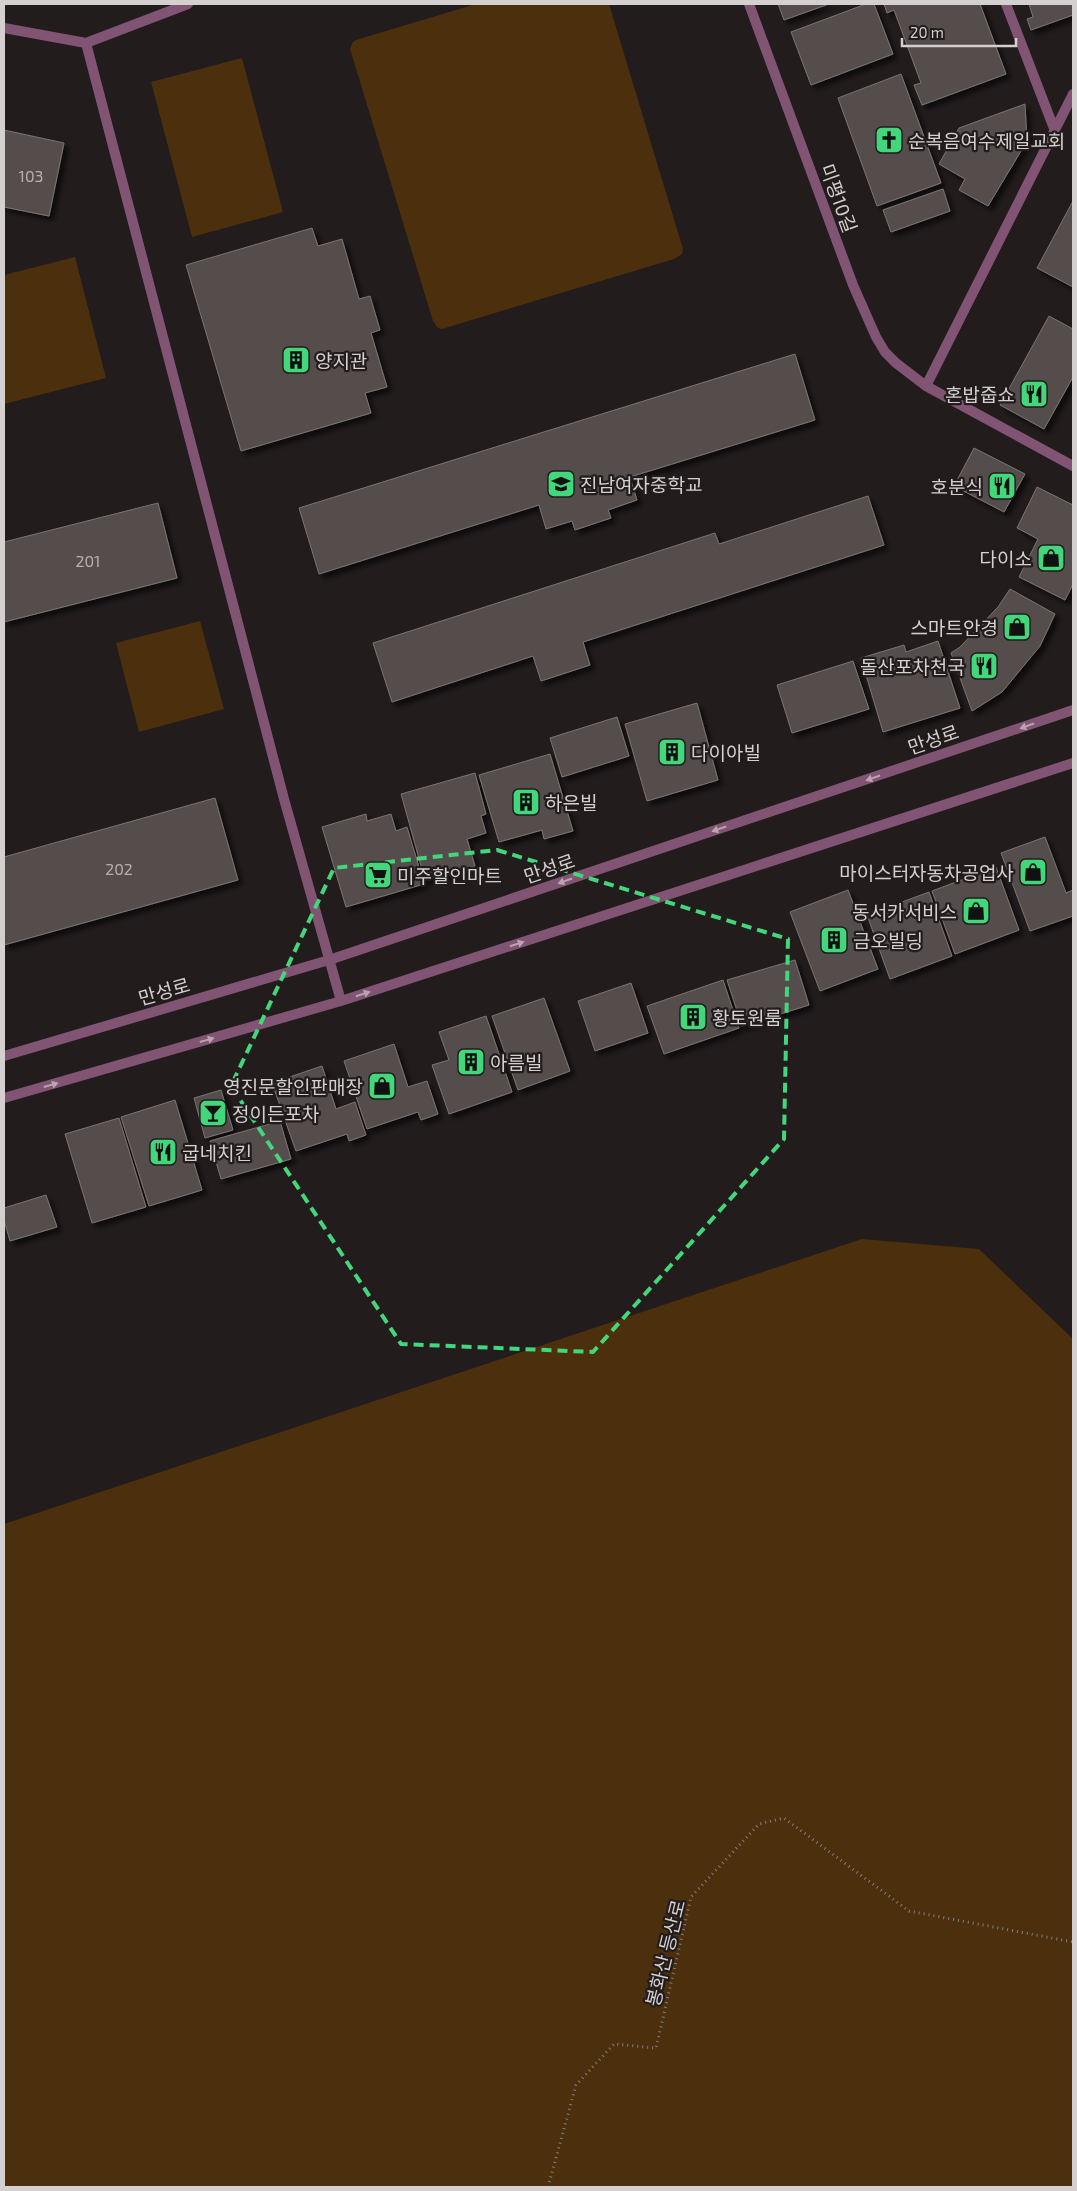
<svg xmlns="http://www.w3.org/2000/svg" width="1077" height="2191" viewBox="0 0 1077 2191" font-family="'Exo 2','Noto Sans KR',sans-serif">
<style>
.green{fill:#4c2f0c}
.building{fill:#544e4c;stroke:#7b7471;filter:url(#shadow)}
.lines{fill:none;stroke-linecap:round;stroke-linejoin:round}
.path{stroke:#837e7f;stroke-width:3;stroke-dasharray:1 4;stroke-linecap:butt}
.minor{stroke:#825473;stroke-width:10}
.tertiary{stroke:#825473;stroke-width:10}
.oneway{fill:#b7a5af}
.marked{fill:none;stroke:#42d77b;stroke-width:4;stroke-dasharray:10 6;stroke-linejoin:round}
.labels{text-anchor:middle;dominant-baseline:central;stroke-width:4.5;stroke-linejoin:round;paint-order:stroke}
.number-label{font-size:16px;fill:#b4b0af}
.poi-label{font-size:19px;fill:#d4d0d0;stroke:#221c1d;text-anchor:start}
.street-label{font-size:19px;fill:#d4d0d0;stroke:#221c1d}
</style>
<defs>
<filter id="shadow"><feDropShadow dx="4.5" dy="4.5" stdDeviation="2.5" flood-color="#0009"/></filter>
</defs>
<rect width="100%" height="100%" fill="#221c1d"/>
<!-- green -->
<path class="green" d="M476,4H609L683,249L682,254L674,259L442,329L438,328L433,321L350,49L353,42L356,40Z
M242,58L283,212L192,237L151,82Z
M75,257L106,378L4,404V275Z
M200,621L224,709L139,732L116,643Z
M862,1239L979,1249L1073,1339V2187H4V1524Z"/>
<!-- building -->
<path class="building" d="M778,4H829L784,20Z
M866,4H874L893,54L811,85L791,32Z
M884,4H980L1006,74L922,105L914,85L921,83L894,10L887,13Z
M1029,4H1073V15L1031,30L1027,19L1033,17Z
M901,74L941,183L877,206L838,98Z
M1025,104L1027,141L988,206L959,190L965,179L939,164L959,128Z
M4,130L64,143L49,216L4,207Z
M943,189L950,211L891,232L883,210Z
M1073,201V287L1037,268Z
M312,228L318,246L342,239L359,299L370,296L380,330L371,333L387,387L365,393L371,413L241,451L186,265Z
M1049,316L1073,329V377L1044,429L1000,405Z
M795,354L815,420L630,477L637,500L608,510L611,518L575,530L572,521L546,529L539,505L319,574L299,508Z
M974,448L1025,474L1004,512L954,486Z
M1037,487L1073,505V584L1065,600L1019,577L1038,539L1017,528Z
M868,496L884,545L583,642L590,665L541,681L533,656L392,702L373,643L715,533L719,544Z
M158,503L177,578L4,622V542Z
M1010,589L1055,614L1040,646L1002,692L972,711L951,653L960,647L998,607Z
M938,641L960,708L883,732L861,658L904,645L906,652Z
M853,661L869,709L792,733L777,685Z
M697,703L718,780L647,801L625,724Z
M617,717L629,756L562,777L550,738Z
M550,754L573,831L544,839L542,830L499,842L479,775Z
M475,773L486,814L481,816L486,833L467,839L475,866L425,880L401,794Z
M215,798L238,880L4,945V857Z
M366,814L367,821L391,814L396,831L407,827L424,884L346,907L322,827Z
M1045,837L1066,893L1073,890V916L1030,931L1001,853Z
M996,867L1019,930L955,954L932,891Z
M848,890L878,969L820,991L790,912Z
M929,892L952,956L890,979L867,915Z
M795,960L809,1005L742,1026L727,980Z
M723,980L739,1028L664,1054L647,1006Z
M631,983L648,1033L595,1051L578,1001Z
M544,998L570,1071L518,1090L492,1016Z
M486,1016L512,1092L449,1114L432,1065L449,1060L439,1032Z
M394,1044L408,1087L427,1081L438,1114L421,1120L418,1112L367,1129L344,1061Z
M322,1066L336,1109L355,1102L366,1135L349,1141L347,1134L296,1151L272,1083Z
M221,1090L233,1130L205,1138L194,1098Z
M175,1100L202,1190L149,1206L121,1117Z
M119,1118L146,1207L92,1223L65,1134Z
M280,1121L291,1159L221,1179L210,1141Z
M46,1195L57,1227L10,1241L4,1220V1208Z"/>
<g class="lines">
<!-- path -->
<path class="path" d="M548,2187L576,2085L614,2044L656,2048L691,1897L759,1824L784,1818L909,1911L1073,1942"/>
<!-- minor -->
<path class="minor" d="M749,4L853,285L876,337L885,352L896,363L926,386L1073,466
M1006,4L1055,131
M926,386L1073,94"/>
<!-- tertiary -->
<path class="tertiary" d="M4,28L86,43L188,4
M86,43L284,799L341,1001
M4,1056L329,960L1073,710
M4,1098L341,1001L1073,763"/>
</g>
<!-- one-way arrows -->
<defs><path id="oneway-solid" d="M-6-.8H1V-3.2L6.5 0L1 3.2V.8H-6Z" transform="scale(1.25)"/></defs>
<g class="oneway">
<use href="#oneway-solid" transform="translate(1027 726) rotate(161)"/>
<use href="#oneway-solid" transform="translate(873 778) rotate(161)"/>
<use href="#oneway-solid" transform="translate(719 829) rotate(161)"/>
<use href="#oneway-solid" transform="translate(565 881) rotate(161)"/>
<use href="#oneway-solid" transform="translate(517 944) rotate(-18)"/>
<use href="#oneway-solid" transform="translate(363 994) rotate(-18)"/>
<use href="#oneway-solid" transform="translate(207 1040) rotate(-16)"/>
<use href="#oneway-solid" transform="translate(51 1085) rotate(-16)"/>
</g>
<!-- marked area -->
<path class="marked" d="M497,850L788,939L784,1139L593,1352L401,1344L231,1086L334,868Z"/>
<!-- icons -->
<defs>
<symbol id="church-square" viewBox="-11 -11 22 22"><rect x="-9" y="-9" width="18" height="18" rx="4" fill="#42d77b" stroke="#221c1d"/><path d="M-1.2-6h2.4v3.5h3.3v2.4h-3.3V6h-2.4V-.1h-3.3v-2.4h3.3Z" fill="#111"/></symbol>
<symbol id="building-square" viewBox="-11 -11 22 22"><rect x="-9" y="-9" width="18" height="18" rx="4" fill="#42d77b" stroke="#221c1d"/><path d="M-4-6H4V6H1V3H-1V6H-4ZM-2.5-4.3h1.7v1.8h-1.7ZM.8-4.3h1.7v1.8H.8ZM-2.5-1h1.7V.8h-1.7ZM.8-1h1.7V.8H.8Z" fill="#111"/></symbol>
<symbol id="restaurant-square" viewBox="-11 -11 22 22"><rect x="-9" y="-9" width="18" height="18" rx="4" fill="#42d77b" stroke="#221c1d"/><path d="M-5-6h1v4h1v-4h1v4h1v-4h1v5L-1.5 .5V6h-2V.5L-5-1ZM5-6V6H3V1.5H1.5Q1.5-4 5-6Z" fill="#111"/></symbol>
<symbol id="school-square" viewBox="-11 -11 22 22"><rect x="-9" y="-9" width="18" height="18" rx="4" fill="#42d77b" stroke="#221c1d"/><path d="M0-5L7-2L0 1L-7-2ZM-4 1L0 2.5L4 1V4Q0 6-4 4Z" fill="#111"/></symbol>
<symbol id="shop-square" viewBox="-11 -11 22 22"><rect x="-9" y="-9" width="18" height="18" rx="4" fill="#42d77b" stroke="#221c1d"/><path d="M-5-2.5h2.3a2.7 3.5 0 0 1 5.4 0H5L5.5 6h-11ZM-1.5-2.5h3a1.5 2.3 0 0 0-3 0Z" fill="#111"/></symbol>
<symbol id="supermarket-square" viewBox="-11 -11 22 22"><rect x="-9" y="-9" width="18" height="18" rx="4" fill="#42d77b" stroke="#221c1d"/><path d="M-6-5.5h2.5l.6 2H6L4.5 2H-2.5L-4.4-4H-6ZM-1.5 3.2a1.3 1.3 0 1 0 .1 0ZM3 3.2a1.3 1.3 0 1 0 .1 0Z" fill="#111"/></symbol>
<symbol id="bar-square" viewBox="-11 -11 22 22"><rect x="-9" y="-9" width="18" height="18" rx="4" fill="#42d77b" stroke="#221c1d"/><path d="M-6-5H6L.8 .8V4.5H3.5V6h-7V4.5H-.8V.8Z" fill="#111"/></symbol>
</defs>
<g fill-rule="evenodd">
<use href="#church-square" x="873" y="124" width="32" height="32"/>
<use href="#building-square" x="280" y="344" width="32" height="32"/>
<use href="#restaurant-square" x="1018" y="378" width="32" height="32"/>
<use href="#school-square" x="545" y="468" width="32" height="32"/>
<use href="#restaurant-square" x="986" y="470" width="32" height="32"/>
<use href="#shop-square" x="1035" y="542" width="32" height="32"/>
<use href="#shop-square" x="1001" y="611" width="32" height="32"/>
<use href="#restaurant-square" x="968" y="650" width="32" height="32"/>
<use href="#building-square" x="656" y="736" width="32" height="32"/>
<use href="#building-square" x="510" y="786" width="32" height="32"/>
<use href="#shop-square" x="1017" y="856" width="32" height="32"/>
<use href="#supermarket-square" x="362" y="859" width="32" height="32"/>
<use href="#shop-square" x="960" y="895" width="32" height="32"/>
<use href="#building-square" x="818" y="924" width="32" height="32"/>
<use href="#building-square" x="677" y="1001" width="32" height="32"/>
<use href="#building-square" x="455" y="1046" width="32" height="32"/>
<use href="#shop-square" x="366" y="1070" width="32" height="32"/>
<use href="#bar-square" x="197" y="1097" width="32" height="32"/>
<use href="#restaurant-square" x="147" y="1136" width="32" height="32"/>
</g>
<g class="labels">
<!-- number labels -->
<g class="number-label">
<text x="31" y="175">103</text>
<text x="88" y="560">201</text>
<text x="119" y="868">202</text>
</g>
<!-- poi labels -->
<g class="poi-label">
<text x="908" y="140">순복음여수제일교회</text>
<text x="315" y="360">양지관</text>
<text x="1015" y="394" text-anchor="end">혼밥줍쇼</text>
<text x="580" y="484">진남여자중학교</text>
<text x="983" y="486" text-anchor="end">호분식</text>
<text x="1032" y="558" text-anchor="end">다이소</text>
<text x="998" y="627" text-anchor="end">스마트안경</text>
<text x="965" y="666" text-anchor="end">돌산포차천국</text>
<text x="691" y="752">다이아빌</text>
<text x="545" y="802">하은빌</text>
<text x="1014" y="872" text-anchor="end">마이스터자동차공업사</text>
<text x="397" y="875">미주할인마트</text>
<text x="957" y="911" text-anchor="end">동서카서비스</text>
<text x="853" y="940">금오빌딩</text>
<text x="712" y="1017">황토원룸</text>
<text x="490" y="1062">아름빌</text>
<text x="363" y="1086" text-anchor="end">영진문할인판매장</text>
<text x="232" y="1113">정이든포차</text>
<text x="182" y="1152">굽네치킨</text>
</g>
<!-- street labels -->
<g class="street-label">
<text transform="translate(839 198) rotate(70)">미평10길</text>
<text transform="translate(933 739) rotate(-19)">만성로</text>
<text transform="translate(549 868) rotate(-19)">만성로</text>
<text transform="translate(164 991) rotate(-16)">만성로</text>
<text transform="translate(665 1953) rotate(-76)">봉화산 등산로</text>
</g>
</g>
<!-- border -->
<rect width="1077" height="2191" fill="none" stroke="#d4d0d0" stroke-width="10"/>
<!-- scale -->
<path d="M902 38v8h114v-8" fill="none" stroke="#d4d0d0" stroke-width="2.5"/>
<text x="910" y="38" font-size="15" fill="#d4d0d0" stroke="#221c1d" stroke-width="4" paint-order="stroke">20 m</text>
</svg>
